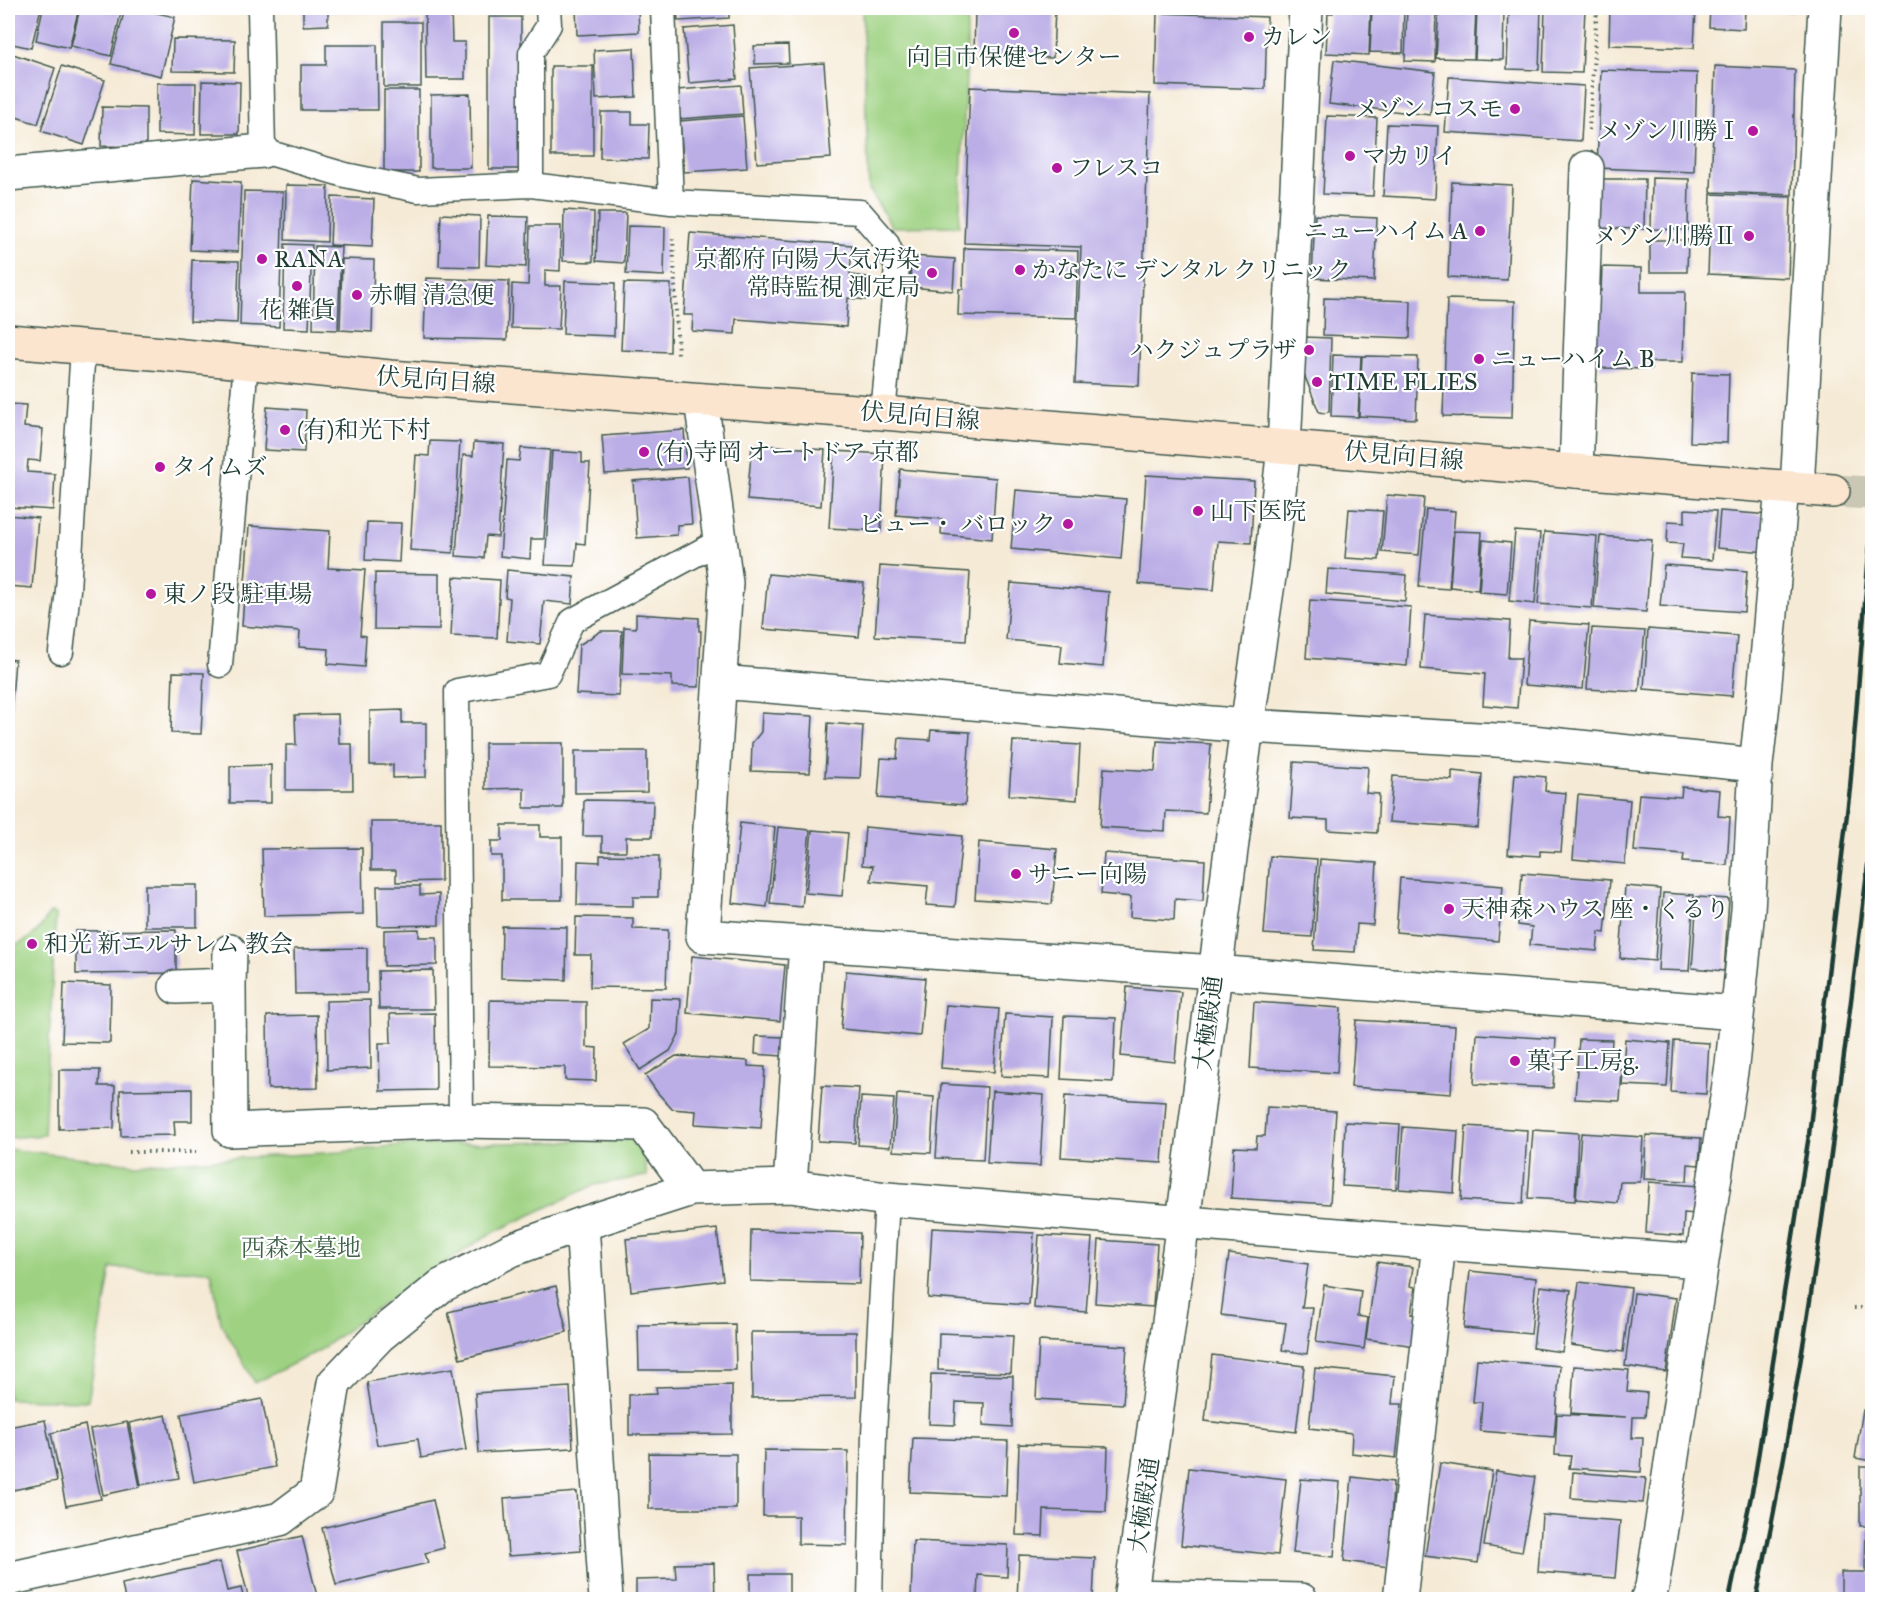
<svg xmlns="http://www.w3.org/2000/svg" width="1880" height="1607" viewBox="0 0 1880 1607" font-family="'IM FELL Great Primer','Noto Serif JP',serif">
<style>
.green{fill:#9ed282;stroke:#5e885b;stroke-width:1.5}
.building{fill:#bbaee6}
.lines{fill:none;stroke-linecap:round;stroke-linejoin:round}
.secondary-tunnel{stroke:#cac7b5;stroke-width:33;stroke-dasharray:33 16;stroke-linecap:butt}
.lane-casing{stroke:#3f574c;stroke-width:27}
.street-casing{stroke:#3f574c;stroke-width:36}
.secondary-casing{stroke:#3f574c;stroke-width:36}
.path{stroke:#3f574c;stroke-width:4;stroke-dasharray:1.5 4.5;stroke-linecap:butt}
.lane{stroke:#fff;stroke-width:24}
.street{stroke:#fff;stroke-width:33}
.secondary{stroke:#fbe5cf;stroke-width:33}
.rail{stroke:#1f3d34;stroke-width:4.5}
.poi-dot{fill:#b5179e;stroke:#fff;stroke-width:2}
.labels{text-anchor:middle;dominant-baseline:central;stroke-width:4.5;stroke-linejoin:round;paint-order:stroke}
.poi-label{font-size:24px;fill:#1f3d34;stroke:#fff;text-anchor:start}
.street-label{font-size:24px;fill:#1f3d34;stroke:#fff}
.park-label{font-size:24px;fill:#3f6248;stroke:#fff}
</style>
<rect width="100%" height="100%" fill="#fff"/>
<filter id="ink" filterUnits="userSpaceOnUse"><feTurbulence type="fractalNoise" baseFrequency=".0167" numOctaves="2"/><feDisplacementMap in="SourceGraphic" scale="12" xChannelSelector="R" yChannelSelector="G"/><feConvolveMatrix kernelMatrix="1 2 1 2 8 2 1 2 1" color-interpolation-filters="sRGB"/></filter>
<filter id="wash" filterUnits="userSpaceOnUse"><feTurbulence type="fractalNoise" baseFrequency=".008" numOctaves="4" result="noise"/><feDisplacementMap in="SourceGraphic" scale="24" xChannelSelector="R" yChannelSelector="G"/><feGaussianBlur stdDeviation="1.35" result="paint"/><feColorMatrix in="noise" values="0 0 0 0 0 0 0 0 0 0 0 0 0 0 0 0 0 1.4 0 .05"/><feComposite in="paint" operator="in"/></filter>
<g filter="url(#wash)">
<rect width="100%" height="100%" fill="#f5ead5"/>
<!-- green -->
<path class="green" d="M862,8H967V58L959,226L892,227L869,189Z
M50,913L56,914L44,1135L8,1138V946C29,943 40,930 50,913Z
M641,1138L647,1176L594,1185L488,1235L363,1318L320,1350L255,1383L221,1323L211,1271L111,1268L88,1401L8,1399V1149L134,1164L341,1152L402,1145L551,1142Z"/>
<g id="blocks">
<!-- building -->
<path class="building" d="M8,8H41L31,48L8,43Z
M43,8H79L69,48L36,40Z
M80,8H122L111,56L71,46Z
M125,8H134L175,17L161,76L111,64Z
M303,8H383V12H328V25L303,26Z
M576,8H638L639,32L577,35Z
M677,8H729V18L678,21Z
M975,8H1055L1053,58L974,56Z
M1109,8H1152V11L1109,9Z
M1334,8H1371L1369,55L1326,53L1328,13H1333Z
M1372,8H1404L1403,53L1370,52Z
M1407,8H1436L1435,62L1405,61Z
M1439,8H1476L1474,59L1436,58Z
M1477,8H1504L1503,60L1475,59Z
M1509,8H1541L1539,70L1507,69Z
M1545,8L1585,9L1582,73L1543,72Z
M1610,8H1696L1694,48L1609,45Z
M1710,8H1793V12L1745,10L1744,29L1709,27Z
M425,10H451L452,42H465V79H426Z
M1157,13L1267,17L1265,89L1155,85Z
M489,17H521V169H489Z
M384,22H421V87H384Z
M733,25L737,79L689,83L684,29Z
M173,39L235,40L234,72L172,71Z
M326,45H377L378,110H301V65H326Z
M788,45L789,63L755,64L754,46Z
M634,48L636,97L596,99L594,50Z
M13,54L55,68L38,124L13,116L10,125L8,124V71Z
M1334,60L1435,72L1430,115L1329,104Z
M824,63L831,158L757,163L750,68Z
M62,66L105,80L84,145L41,131Z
M551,66H593V156H551Z
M1715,66L1795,70L1792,195L1711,192Z
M1601,70L1697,73L1694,172L1597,168Z
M1449,77L1584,86L1581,141L1445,132Z
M202,81L240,82L239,134H201Z
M157,83H196L195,135L157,134Z
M741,85L743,114L679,119L677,90Z
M970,87L1150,94L1139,386L1075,383L1081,247L964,243Z
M384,90H419V172H384Z
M470,94L471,168H431V95Z
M102,107L146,108V147L101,146Z
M601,112H632V124H649L648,159L600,158Z
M743,116L747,168L684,172L680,121Z
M1327,116L1377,118L1373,196L1323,194Z
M1387,124L1438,126L1435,199L1383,196Z
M1652,178L1689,179L1688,230L1651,229Z
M193,179L241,182L238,252L190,250Z
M1596,179H1645L1644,229L1594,228Z
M1452,182L1512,185L1507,280L1448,277Z
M286,185L328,186L327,242L285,240Z
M244,191L283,192L279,327L240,325Z
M1711,194L1791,197L1788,278L1708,274Z
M332,197L374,199L372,247L330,245Z
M564,210L594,212L593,262L563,261Z
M598,213H626L624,263L596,261Z
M441,214L480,216L479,267L439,266Z
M1315,215L1377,218L1374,281L1312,278Z
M488,216L528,217L526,267L486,265Z
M530,226H561L560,271L545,270V286H561L559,329L511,328L512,284L528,285Z
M628,226L665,227L664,276L626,274Z
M690,233L852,245L850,275L867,277L866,300L848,298L846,327L736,319L735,334L692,331L693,315H684Z
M1650,240H1688L1687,272H1650Z
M285,244L312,245L309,329L283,328Z
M315,246L341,247L338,330L313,329Z
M964,248L1078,251L1076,318L958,315L959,289H963Z
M911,256L955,259L953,291L910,287Z
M342,259L374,260L372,332L340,330Z
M192,260L239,261L237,323L190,321Z
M1602,267L1641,268V292H1685L1683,362H1651V369L1600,368V361H1594L1595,291H1601Z
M426,278L509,281L507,340L424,338Z
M565,281L615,283L614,336L563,334Z
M624,283L671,284L670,352L621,350Z
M1324,298L1411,301L1410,338L1323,335Z
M1447,299L1515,301L1512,418L1443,416Z
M1303,337L1331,338L1329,412L1324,413L1319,412L1302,369Z
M1333,355L1361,356L1358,417L1331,416Z
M1362,356L1418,357L1416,419L1359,416Z
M1692,373L1729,374L1727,443L1690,442Z
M8,404L26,405L24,427L43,429L40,461L28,460L27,472L55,474L53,510L8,507V471L10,458H8Z
M267,407L306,410L304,452L264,450Z
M684,430L687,468L605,474L602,436Z
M430,441L460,442L453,553L410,550L416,455L429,456Z
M474,442L504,444L498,537L486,536L484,558L456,556L463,455L473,456Z
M752,444L825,450L821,506L747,500Z
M521,448L550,450L544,539H531L530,559L500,556L507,460L519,461Z
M552,451L582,453V463H590L585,544L577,543L575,566L545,565Z
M834,451L885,454L881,531L829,528Z
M900,469L996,478L992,539L941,534L942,519L896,515Z
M1146,475L1254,481L1251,543L1218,541L1214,590L1139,584Z
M688,477L692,524L677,525V535L637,538L633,481Z
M1016,490L1126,499L1121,559L1011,549Z
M1387,495L1424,498L1419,555L1382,552Z
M1349,509L1383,511L1379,560L1345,558Z
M1426,509L1455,511L1449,589L1419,587Z
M1685,509L1716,511L1712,560L1681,558L1683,544L1667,543L1668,521L1685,522Z
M1720,511L1770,515L1767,552L1717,548Z
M8,515L38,518L32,588L8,586Z
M367,522L401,523L399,562L365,560Z
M249,526L330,531L328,568L365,570L360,635L366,636L364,667L328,664L329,649L299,647L300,631L242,626Z
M1454,531L1482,532L1478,590L1450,587Z
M1515,531L1540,533L1535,604L1509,601Z
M1544,532L1597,536L1592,608L1538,604Z
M1600,536L1652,540L1646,612L1594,608Z
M1483,540L1511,543L1507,594L1479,592Z
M1664,565L1747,571L1744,612L1660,606Z
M880,566L970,572L966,641L875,636Z
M1328,569L1407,575L1405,601L1326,594Z
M507,570L574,577L572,604L544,601L540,644L507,641L510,598L505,597Z
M375,573L439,574V630L374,629Z
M768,574L864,583L859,637L763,629Z
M454,577L500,580L497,638L451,636Z
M1011,583L1109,592L1103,667L1060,663L1062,645L1006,640Z
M1310,600L1411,607L1407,666L1306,658Z
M636,614L699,618V631H701L699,687L672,686V676L622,674L624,627L636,628Z
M1425,615L1510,621L1508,658H1521L1517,708L1483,705L1485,674L1421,669Z
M1529,621L1589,625L1583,689L1524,685Z
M1592,628L1645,631L1639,692L1587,689Z
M1648,629L1737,636L1732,696L1644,689Z
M601,631H622L619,696L576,694L579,645Z
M8,659L15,660L9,739H8Z
M173,672L204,673L201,734L171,733Z
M402,710V723H426V777L393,778V765H370V711Z
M762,713L813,716L810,773L751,771L752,743L761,732Z
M338,714L339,744H352L353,790H286V745H296L295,715Z
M828,723L863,726L860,778L825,777Z
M931,730L970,732L965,805L878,798L881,758L897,759L899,738L930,740Z
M1013,741L1080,745L1077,800L1009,795Z
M1157,741L1211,744L1206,813L1166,811L1165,831L1100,827L1104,768L1155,771Z
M485,743H563V808H524V788L485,789Z
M575,751H647V792L575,793Z
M1294,762L1368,767L1366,793L1379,794L1377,833L1328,830V820L1290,818Z
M271,765V803H230V766Z
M1452,771L1482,774L1478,828L1389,822L1393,776L1452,780Z
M1515,774L1546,777L1545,791L1566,793L1561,852L1540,851V856L1508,854Z
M1682,787L1720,790L1718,816L1730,817L1727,865L1683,862L1684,855L1634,851L1639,794L1681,797Z
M1578,795L1630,800L1625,864L1573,859Z
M584,800L653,801L652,837H626V851H602V836H583Z
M371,822H441V881L396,882V870H371Z
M740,823L775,827L767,907L732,903Z
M502,825H540V837H562V900H502V856H491V841H502Z
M778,827L810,830L802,907L770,904Z
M865,827L962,836L955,907L926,905L928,886L871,881L873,866L862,865Z
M812,830L848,833L842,896L806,893Z
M979,842L1057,849L1052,904L975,899Z
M362,848L363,914L264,916L262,849Z
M1104,853L1205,860L1203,901L1175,899L1174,920L1130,917L1131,897L1101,894Z
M600,855L659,856L658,897H633V906L577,905L578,861L600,862Z
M1270,856L1317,859L1312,937L1264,934Z
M1320,859L1377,863L1373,925L1357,924L1355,952L1314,950Z
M1522,873L1610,880L1605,933L1599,932L1597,951L1530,945L1532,927L1518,925Z
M1400,878L1503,886L1498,941L1396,932Z
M145,885H197V927H145Z
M377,886H420V895L439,894V925L378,926Z
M1625,886L1660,889L1655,961L1620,958Z
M1663,893L1694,895L1689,971L1658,970Z
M1697,897L1729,899L1724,971L1692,968Z
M576,917L633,918V929L668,930L666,988L590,987L591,955H575Z
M502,926L567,927L566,980L501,978Z
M419,929V937H437V965L384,966V930Z
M176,930V973L76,974V931Z
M367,948V993L295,994L294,949Z
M692,956L785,965L780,1021L687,1013Z
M433,970L434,1009H379L378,971Z
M846,971L925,978L920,1036L841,1029Z
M64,983L111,985L110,1043L62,1042Z
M1127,987L1181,992L1175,1062L1121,1056Z
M650,998L681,999L679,1034L670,1051L640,1070L624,1044L649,1029Z
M370,1000L371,1068L327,1070L326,1001Z
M490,1000L586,1002V1047L597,1048L596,1081L565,1080V1067L489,1066Z
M1254,1002L1341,1008L1337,1073L1250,1068Z
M946,1005L999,1009L994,1072L941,1068Z
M435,1013L436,1090L380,1091L379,1043H391L390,1014Z
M1005,1014L1053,1017L1050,1078L1001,1076Z
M317,1015L318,1088L268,1089L267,1016Z
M1064,1016L1116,1018L1113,1082L1061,1079Z
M1356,1020L1455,1026L1451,1094L1351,1087Z
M1477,1034L1556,1039L1553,1088L1474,1084Z
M756,1036L784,1037L782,1056L755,1054Z
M1579,1039L1612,1040L1610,1069L1622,1070L1620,1101L1575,1099Z
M1625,1039L1670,1043L1667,1087L1622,1085Z
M1674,1041L1709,1043L1706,1094L1671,1092Z
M676,1056L748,1061V1066L765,1067L761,1128L695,1124L696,1111L672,1109L657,1092L645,1075Z
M59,1070H100L99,1086H115L114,1128L59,1129Z
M941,1084L987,1087L983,1160L936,1158Z
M822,1086L859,1088L855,1143L818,1141Z
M192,1089V1121H174L175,1135L121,1136L120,1090Z
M992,1091L1044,1095L1040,1166L987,1163Z
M897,1094L934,1097L931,1153L893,1151Z
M1065,1096L1166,1102L1162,1163L1061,1157Z
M861,1097L894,1099L890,1147L858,1145Z
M1267,1107L1336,1111L1330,1204L1231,1198L1234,1147L1256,1148L1257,1136H1265Z
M1345,1122L1400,1125L1396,1189L1342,1186Z
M1466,1126L1527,1130L1523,1204L1461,1200Z
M1403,1127L1458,1131L1454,1193L1399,1189Z
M1533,1130L1578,1133L1575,1201L1528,1198Z
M1581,1133L1643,1137L1640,1182H1620L1618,1203L1576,1199Z
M1646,1135L1701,1138L1699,1165L1688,1164L1687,1181L1644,1179Z
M1649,1182L1699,1186L1697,1214L1684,1213L1683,1236L1646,1233Z
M932,1228L1034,1233L1029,1305L928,1298Z
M717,1229L723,1280L631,1291L626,1239Z
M751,1230L860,1233L859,1284L750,1281Z
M1039,1235L1092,1238L1086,1312L1034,1308Z
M1099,1240L1157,1244L1153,1307L1095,1303Z
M1229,1254L1308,1264L1302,1308H1313L1307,1354L1282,1350L1286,1323L1221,1315Z
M1377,1262L1413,1267L1410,1286L1415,1287L1411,1314L1420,1315L1415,1346L1366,1339Z
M1470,1271L1536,1278L1531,1334L1464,1328Z
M1579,1282L1631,1288L1623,1352L1571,1345Z
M1324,1285L1361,1291L1358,1316L1368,1318L1364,1349L1316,1342Z
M556,1286L567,1332L460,1359L448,1312Z
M1540,1286L1571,1290L1562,1352L1533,1348Z
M1634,1293L1676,1298L1666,1372L1625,1366Z
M735,1324L736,1370H639L638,1325Z
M751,1332H856V1397L752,1398Z
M939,1333L1013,1336L1011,1373L938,1370Z
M1039,1341L1127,1346L1123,1404L1036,1399Z
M1212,1355L1304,1366L1296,1432L1205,1421Z
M1477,1359L1560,1366L1554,1437L1480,1431L1482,1402H1473Z
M1574,1366L1629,1370L1627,1391L1647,1393L1645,1417H1633L1632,1438H1643L1641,1472L1569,1468L1571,1456L1555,1455L1557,1414L1626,1417L1571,1413Z
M453,1368L466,1450L421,1458L418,1439L377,1445L367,1382Z
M1315,1368L1395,1376L1392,1404H1402L1396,1458L1351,1453L1352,1433L1309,1428Z
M931,1374L1013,1376L1012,1427L983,1425L984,1403L956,1402L955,1425L929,1424Z
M732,1385V1434L629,1435V1395L657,1394L656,1387Z
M570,1387L573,1448L479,1453L475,1393Z
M262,1399L275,1467L194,1482L181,1414Z
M1863,1410L1872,1412V1461L1855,1458Z
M166,1415L179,1478L141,1485L129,1423Z
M45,1420L57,1481L8,1491V1427Z
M127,1422L140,1487L103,1495L90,1429Z
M85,1425L101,1499L66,1506L51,1433Z
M913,1438L1008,1441L1006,1496L910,1492Z
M1019,1444L1108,1447L1106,1512L1044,1510L1043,1536L1016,1535Z
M764,1450L848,1451L847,1545L798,1544V1516H763Z
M649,1453L736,1454V1509H649Z
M1440,1463L1492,1471L1478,1563L1425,1556Z
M1860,1466H1872V1526H1860Z
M1189,1468L1286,1479L1278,1555L1181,1545Z
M1496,1471L1535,1477L1522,1552L1484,1546Z
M1573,1472L1646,1478L1643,1503L1571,1498Z
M1352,1477L1393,1482L1389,1567L1344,1561Z
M1301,1479L1340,1482L1334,1557L1293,1553Z
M577,1492L581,1551L508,1556L504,1498Z
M433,1500L444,1548L425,1553L428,1563L336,1585L322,1528Z
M1542,1515L1620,1521L1615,1578L1538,1572Z
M1866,1529L1872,1530V1569H1865Z
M302,1536L318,1600H249L237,1551Z
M913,1541L1008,1545L1007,1577L978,1575L977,1600H911Z
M1019,1555L1095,1558L1093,1600H1017Z
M220,1562L227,1591L241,1588L244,1600H125L122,1584Z
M714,1563L715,1600H636V1580L676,1579L675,1564Z
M1841,1572H1872V1600H1841Z
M750,1574H789V1600H750Z"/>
</g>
</g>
<g filter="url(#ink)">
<use href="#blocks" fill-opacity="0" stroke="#3f574c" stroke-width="1.5"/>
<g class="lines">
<!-- secondary-tunnel -->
<path class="secondary-tunnel" d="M1833,491L1872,493"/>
<defs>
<path id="lane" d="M260,8L263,151L345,175L418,190L531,185L671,202L860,212L886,242L897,267L883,413
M663,8L671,202
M531,185V53L549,25L548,8
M61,652L68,590L83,347
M220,665L246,362
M461,1121L457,691L548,674L572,621L720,541
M870,1600L874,1434L887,1199"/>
<path id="street" d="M8,174L263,151
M701,400L726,583L703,936L1214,972L1737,1013
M1576,471L1587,168
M1797,488L1825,8
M720,682L1247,726L1531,742L1756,765
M230,951L229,985L230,1130L461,1121L643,1124L691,1189
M176,987L229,985
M790,1186L806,943
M582,1224L606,1600
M8,1579L280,1519L316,1492L334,1383L379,1336L441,1286L511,1250L582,1224L691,1189L790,1186L887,1199L1439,1243L1702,1261
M1131,1596L1301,1600
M1130,1600L1183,1222L1247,726L1271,563L1284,447L1306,8
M1400,1600L1439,1243
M1647,1600L1652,1587L1732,1065L1748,910L1756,765L1764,694L1782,487"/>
<path id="secondary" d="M8,341L164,354L390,377L883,413L1576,471L1833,491"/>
</defs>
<!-- lane casing -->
<use href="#lane" class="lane-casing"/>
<!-- street casing -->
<use href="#street" class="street-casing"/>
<!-- secondary casing -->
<use href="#secondary" class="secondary-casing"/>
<!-- path -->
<path class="path" d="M1589,130L1597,8
M673,238L678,357
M129,1152H196
M1854,1308H1872"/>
<!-- lane -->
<use href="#lane" class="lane"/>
<!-- street -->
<use href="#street" class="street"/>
<!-- secondary -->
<use href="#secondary" class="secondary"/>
<!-- rail -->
<path class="rail" d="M1729,1600L1754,1482L1809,1135L1850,788L1872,516
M1756,1600C1810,1347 1840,1089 1872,833"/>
</g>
</g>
<!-- markers -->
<g class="poi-dot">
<circle cx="1014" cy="33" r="6"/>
<circle cx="1249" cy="37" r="6"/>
<circle cx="1515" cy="109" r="6"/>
<circle cx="1753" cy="131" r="6"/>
<circle cx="1350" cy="156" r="6"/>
<circle cx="1057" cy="168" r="6"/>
<circle cx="1480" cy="231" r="6"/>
<circle cx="1749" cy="236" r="6"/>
<circle cx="262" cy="259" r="6"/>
<circle cx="1020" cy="270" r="6"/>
<circle cx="932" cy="273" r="6"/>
<circle cx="297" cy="286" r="6"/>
<circle cx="357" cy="295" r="6"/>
<circle cx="1309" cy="350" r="6"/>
<circle cx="1479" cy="359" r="6"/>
<circle cx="1317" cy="382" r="6"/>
<circle cx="285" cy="430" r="6"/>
<circle cx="644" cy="452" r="6"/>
<circle cx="160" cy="467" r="6"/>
<circle cx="1198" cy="511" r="6"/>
<circle cx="1068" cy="524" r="6"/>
<circle cx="151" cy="594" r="6"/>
<circle cx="1016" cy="874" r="6"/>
<circle cx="1449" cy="909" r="6"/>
<circle cx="32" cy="944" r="6"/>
<circle cx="1515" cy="1061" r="6"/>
</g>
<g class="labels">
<!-- poi labels -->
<g class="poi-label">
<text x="1261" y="37">カレン</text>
<text x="1014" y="57" text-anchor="middle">向日市保健センター</text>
<text x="1503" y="109" text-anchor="end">メゾン コスモ</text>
<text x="1741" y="131" text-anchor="end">メゾン川勝Ⅰ</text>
<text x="1362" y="156">マカリイ</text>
<text x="1069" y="168">フレスコ</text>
<text x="1468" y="231" text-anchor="end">ニューハイム A</text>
<text x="1737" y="236" text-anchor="end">メゾン川勝Ⅱ</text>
<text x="274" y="259">RANA</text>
<text x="920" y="259" text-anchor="end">京都府 向陽 大気汚染<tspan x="920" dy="28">常時監視 測定局</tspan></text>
<text x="1032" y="270">かなたに デンタル クリニック</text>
<text x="369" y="295">赤帽 清急便</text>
<text x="297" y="310" text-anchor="middle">花 雑貨</text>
<text x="1297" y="350" text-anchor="end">ハクジュプラザ</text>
<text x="1491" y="359">ニューハイム B</text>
<text x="1329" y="382">TIME FLIES</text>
<text x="297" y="430">(有)和光下村</text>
<text x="656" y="452">(有)寺岡 オートドア 京都</text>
<text x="172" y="467">タイムズ</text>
<text x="1210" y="511">山下医院</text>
<text x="1056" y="524" text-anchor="end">ビュー・ バロック</text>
<text x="163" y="594">東ノ段 駐車場</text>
<text x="1028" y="874">サニー向陽</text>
<text x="1461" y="909">天神森ハウス 座・くるり</text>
<text x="44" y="944">和光 新エルサレム 教会</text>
<text x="1527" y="1061">菓子工房g.</text>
</g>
<!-- street labels -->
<g class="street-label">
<text transform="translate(436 380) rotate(4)">伏見向日線</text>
<text transform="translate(920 416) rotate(5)">伏見向日線</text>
<text transform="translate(1404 456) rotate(5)">伏見向日線</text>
<text transform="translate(1208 1023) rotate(-83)">大極殿通</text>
<text transform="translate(1144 1505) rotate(-82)">大極殿通</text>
</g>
<!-- park labels -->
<g class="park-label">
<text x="301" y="1248">西森本墓地</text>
</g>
</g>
<!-- margin -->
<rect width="1880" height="1607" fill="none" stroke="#fff" stroke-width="30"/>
</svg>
